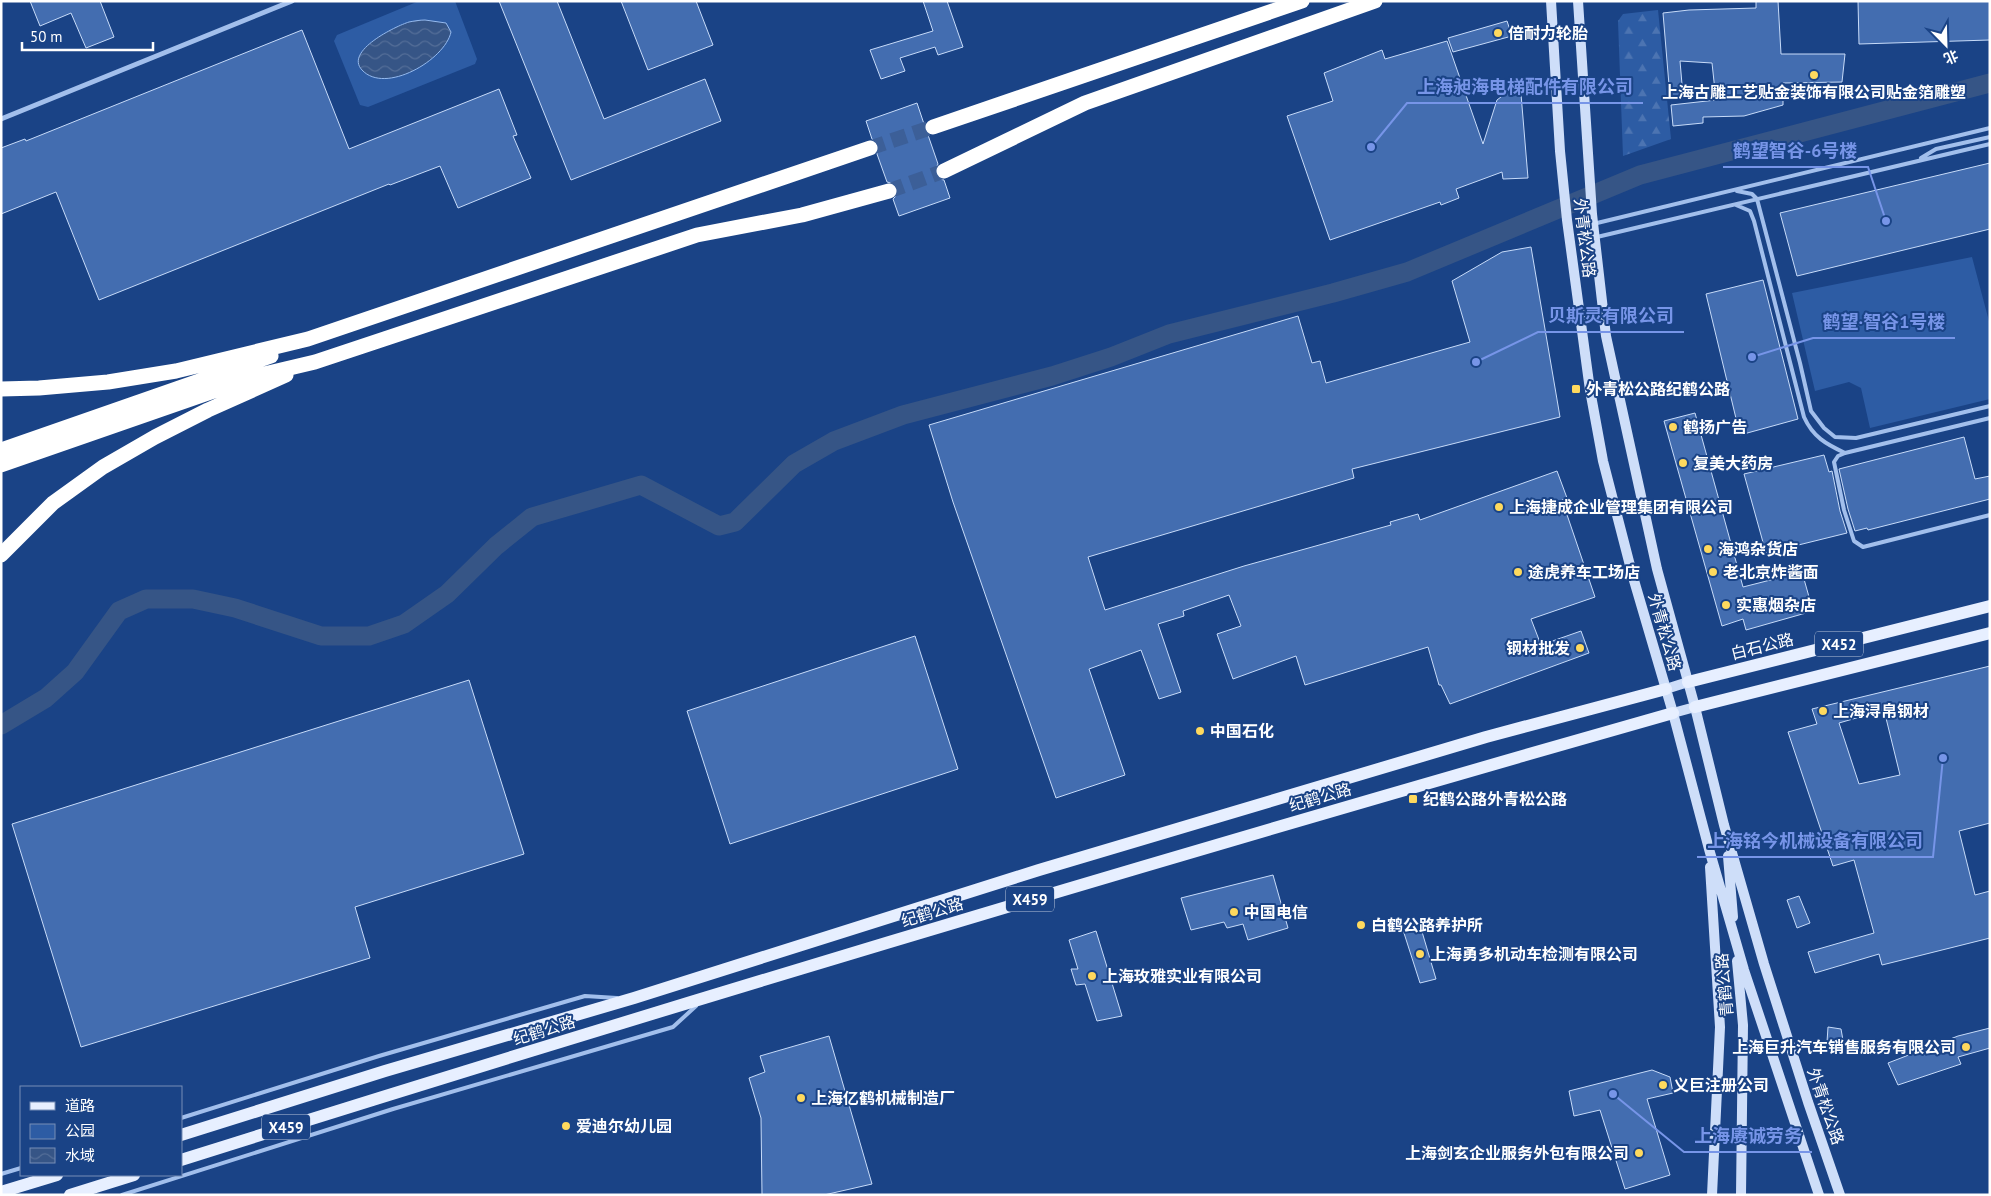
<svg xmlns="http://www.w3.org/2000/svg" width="1991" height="1196" viewBox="0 0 1991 1196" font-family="'PT Sans','Noto Sans SC',sans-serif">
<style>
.green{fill:#2d5ca4}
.forest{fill:url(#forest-firs)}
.water{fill:url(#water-waves);stroke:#94b9ee}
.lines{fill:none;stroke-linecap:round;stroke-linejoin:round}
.canal{stroke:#365586;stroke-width:19}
.building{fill:#436db0;stroke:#c7dbf9;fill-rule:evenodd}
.motorway-tunnel{stroke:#3c5f98;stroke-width:15;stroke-dasharray:15 8;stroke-linecap:butt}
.service{stroke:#a2bfec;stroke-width:4}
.minor{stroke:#a2bfec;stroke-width:5}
.secondary{stroke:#cedef9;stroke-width:10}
.primary{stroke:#e7efff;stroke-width:12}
.motorway{stroke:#fff;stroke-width:15}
.poi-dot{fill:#fed95e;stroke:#1a4386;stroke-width:2}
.labels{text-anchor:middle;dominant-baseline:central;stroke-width:4;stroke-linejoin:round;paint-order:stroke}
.shield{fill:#1a4386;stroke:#bac7db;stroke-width:1}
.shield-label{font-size:15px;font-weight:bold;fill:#fff}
.poi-label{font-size:16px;font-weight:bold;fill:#fff;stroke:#1a4386;text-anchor:start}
.street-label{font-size:16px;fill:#fff;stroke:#1a4386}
.leader{fill:none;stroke:#7795e8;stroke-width:2}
.callout-dot{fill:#7795e8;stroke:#1a4386;stroke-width:2}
.callout-label{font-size:18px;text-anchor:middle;font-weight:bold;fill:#7795e8;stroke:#1a4386;stroke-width:4;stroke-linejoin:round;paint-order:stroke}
</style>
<defs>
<pattern id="forest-firs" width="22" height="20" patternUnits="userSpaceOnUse" patternTransform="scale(1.25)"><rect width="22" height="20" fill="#2d5ca4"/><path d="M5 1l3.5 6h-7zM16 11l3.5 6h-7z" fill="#4c74b2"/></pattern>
<pattern id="water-waves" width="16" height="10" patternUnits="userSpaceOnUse" patternTransform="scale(1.25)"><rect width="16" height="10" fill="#365586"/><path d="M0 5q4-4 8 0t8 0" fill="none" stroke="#546e98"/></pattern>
</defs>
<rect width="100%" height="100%" fill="#1a4386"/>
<!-- green -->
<path class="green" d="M419,1H455L477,59L475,64L368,107L360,105L334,41L337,35Z
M1972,257L1990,325V399L1870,428L1861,388L1849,382L1815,391L1792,293Z"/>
<!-- forest -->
<path class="forest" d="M1658,10L1671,139L1623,156L1618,21L1623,14Z"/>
<!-- water -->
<path class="water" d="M425,20L446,23L451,32C445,60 385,95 362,70C344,51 396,26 409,22C414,21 420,20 425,20Z"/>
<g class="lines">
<!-- canal -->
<path class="canal" d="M1,725L46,698L75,672L119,611L146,599H193L235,608L321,636H369L404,624L447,594L496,546L532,517L641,485L719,526L735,522L794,464L834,441L903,415L1052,376L1111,357L1169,334L1333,293L1407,272L1640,175L1990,83"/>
</g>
<!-- building -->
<path class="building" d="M30,1H100L114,37L86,48L71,13L40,26Z
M499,1H557L604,119L705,79L721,121L571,180Z
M621,1H696L713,45L648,70Z
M923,1H947L963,47L938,55L935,47L900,58L905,71L881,79L870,50L933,31Z
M1756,1H1778L1781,54H1845L1842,82L1783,83V105L1744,116L1703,117V123L1673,126L1671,105L1716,100L1712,63L1680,61L1683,96L1670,97L1663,13L1689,10L1756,8Z
M1858,1H1990V40L1859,44Z
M1507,21L1512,36L1453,52L1448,38Z
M302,30L349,149L499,89L517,135L513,136L531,178L458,208L440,166L390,185L389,184L99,300L56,192L1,214V148L25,139L26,141Z
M1447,41L1483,144L1497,100L1510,90H1516L1521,94L1528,178L1503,179L1502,172L1456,189L1459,198L1441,205L1440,202L1330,240L1287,116L1333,101L1324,73L1382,50L1385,59Z
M917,103L924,124V130L928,135L938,164L935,170V175L939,179L944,180L950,198L899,216L893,199L898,194V188L895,184L887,182L877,154L879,145L872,139L866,121Z
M1990,163V229L1797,276L1780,213Z
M1531,247L1560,417L1352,469L1354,478L1088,557L1105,610L1244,566L1391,525L1390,522L1418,514L1420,520L1557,471L1567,498L1562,500L1595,597L1531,619L1541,645L1581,631L1589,653L1450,704L1441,685H1439L1428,647L1305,685L1296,656L1233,679L1217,634L1241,626L1229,595L1183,611L1184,616L1158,624L1181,692L1159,699L1141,650L1089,669L1125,775L1056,798L953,502L929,425L1298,316L1312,363L1320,361L1326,383L1470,342L1452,281L1502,252Z
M1763,280L1798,419L1740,435L1706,294Z
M1695,413L1743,587L1802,572L1813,611L1746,630L1743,619L1722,626L1664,421Z
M1964,437L1975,479L1990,476V499L1868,530L1867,528L1855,531L1848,509L1839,469Z
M1824,455L1829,472L1832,471L1840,511L1847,533L1766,553L1744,474Z
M915,636L958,769L730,844L687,711Z
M1990,666V823L1959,831L1975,895L1990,891V938L1882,965L1879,954L1815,973L1808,952L1874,933L1854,860L1833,866L1788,732L1817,724L1812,709ZM1884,710L1900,775L1859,784L1839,723Z
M469,680L524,854L355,907L370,958L81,1047L12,824Z
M1273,875L1288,928L1248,940L1243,924L1227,928L1224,922L1191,930L1181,898Z
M1799,896L1810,923L1797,928L1787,900Z
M1420,925L1436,979L1420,983L1403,930Z
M1096,931L1122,1016L1097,1021L1085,984L1076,985L1071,969H1078L1069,940Z
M1828,1027L1841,1029L1844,1046L1831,1052L1827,1042Z
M1990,1028V1048L1958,1057L1961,1064L1898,1085L1888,1063L1958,1036Z
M829,1036L872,1184L824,1195H762L761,1118L749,1078L765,1072L760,1056Z
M1652,1070L1670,1077L1673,1093L1647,1099L1670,1175L1625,1189L1600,1110L1574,1116L1569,1091Z"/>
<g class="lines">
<!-- motorway-tunnel -->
<path class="motorway-tunnel" d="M870,148L933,127
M889,191L944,171"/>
<!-- service -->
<path class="service" d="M1921,158L1936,149L1990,137
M1737,191L1752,194L1757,199L1800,363L1811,411L1824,428L1835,437L1856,438L1990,406
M1736,205L1750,211L1754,221L1804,417C1813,437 1826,444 1845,453
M1593,224L1990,128
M1597,237L1990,144
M1990,418L1845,453L1838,456L1834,462L1844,510L1854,541L1863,547L1990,515
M181,1118L379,1056L585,996L617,998
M1,1174L21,1168
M122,1195L393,1109L673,1027L696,1006"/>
<!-- minor -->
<path class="minor" d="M1,119L292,1"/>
<!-- secondary -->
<path class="secondary" d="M1551,1L1560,151L1567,220L1590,390L1603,461L1633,577L1673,713L1709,849L1744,970L1819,1195
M1578,1L1592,214L1606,336L1657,569L1695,707L1724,825L1764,964L1808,1102L1840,1195
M1666,689L1688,682
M1673,713L1695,707
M1728,856L1733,917
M1710,867L1720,1027L1712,1195
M1737,961L1743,1025L1741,1195"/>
<!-- primary -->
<path class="primary" d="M1688,682L1990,606
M1695,707L1990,633
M181,1135L385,1071L634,998L1039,870L1486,737L1666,689
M181,1160C676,1004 1174,855 1673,713
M1,1192L57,1175
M70,1195L134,1175"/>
<!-- motorway -->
<path class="motorway" d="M933,127L1302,1
M944,171L1085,103L1375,1
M1,389L39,388L108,382L176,371L308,339L870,148
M1,450L271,356
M1,465L260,375L315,362L697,235L802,215L889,191
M1,555L53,503L103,467L155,437L208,410L286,375"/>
</g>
<!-- markers -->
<g class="poi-dot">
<circle cx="1498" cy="33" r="5"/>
<circle cx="1814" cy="75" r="5"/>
<rect x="1571" y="384" width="10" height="10" rx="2.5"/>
<circle cx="1673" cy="427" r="5"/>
<circle cx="1683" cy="463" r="5"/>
<circle cx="1499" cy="507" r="5"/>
<circle cx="1708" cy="549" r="5"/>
<circle cx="1518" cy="572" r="5"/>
<circle cx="1713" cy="572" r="5"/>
<circle cx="1726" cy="605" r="5"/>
<circle cx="1580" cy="648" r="5"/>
<circle cx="1823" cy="711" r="5"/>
<circle cx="1200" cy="731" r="5"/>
<rect x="1408" y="794" width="10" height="10" rx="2.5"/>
<circle cx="1234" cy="912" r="5"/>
<circle cx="1361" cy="925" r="5"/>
<circle cx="1420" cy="954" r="5"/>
<circle cx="1092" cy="976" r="5"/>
<circle cx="1966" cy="1047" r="5"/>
<circle cx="1663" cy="1085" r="5"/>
<circle cx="801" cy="1098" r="5"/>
<circle cx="566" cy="1126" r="5"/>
<circle cx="1639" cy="1153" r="5"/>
</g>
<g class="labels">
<!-- shield labels -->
<g class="shield">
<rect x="1815" y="631.5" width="48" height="25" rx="4"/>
<rect x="1006" y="886.5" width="48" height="25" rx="4"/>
<rect x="262" y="1114.5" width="48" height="25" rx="4"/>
</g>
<g class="shield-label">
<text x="1839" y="644">X452</text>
<text x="1030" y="899">X459</text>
<text x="286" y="1127">X459</text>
</g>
<!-- poi labels -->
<g class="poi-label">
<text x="1508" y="33">倍耐力轮胎</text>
<text x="1814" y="92" text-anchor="middle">上海古雕工艺贴金装饰有限公司贴金箔雕塑</text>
<text x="1586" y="389">外青松公路纪鹤公路</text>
<text x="1683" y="427">鹤扬广告</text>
<text x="1693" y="463">复美大药房</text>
<text x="1509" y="507">上海捷成企业管理集团有限公司</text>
<text x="1718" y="549">海鸿杂货店</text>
<text x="1528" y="572">途虎养车工场店</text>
<text x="1723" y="572">老北京炸酱面</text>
<text x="1736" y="605">实惠烟杂店</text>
<text x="1570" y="648" text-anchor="end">钢材批发</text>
<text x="1833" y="711">上海浔帛钢材</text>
<text x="1210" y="731">中国石化</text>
<text x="1423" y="799">纪鹤公路外青松公路</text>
<text x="1244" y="912">中国电信</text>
<text x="1371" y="925">白鹤公路养护所</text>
<text x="1430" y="954">上海勇多机动车检测有限公司</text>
<text x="1102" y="976">上海玫雅实业有限公司</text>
<text x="1956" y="1047" text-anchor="end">上海巨升汽车销售服务有限公司</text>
<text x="1673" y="1085">义巨注册公司</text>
<text x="811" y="1098">上海亿鹤机械制造厂</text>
<text x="576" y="1126">爱迪尔幼儿园</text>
<text x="1629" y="1153" text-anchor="end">上海剑玄企业服务外包有限公司</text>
</g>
<!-- street labels -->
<g class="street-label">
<text transform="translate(1585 238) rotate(83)">外青松公路</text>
<text transform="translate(1665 632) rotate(74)">外青松公路</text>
<text transform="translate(1762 646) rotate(-14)">白石公路</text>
<text transform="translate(1320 797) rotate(-16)">纪鹤公路</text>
<text transform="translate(932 912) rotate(-17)">纪鹤公路</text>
<text transform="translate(1724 985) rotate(-95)">青鹤公路</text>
<text transform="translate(544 1030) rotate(-17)">纪鹤公路</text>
<text transform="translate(1826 1106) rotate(71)">外青松公路</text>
</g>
</g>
<!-- callouts -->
<path class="leader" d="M1371 147L1407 103H1643M1886 221L1868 167H1723M1476 362L1538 332H1684M1752 357L1813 338H1955M1943 758L1933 857H1697M1613 1094L1684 1152H1812"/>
<g class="callout-dot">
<circle cx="1371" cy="147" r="5"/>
<circle cx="1886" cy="221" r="5"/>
<circle cx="1476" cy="362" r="5"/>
<circle cx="1752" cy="357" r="5"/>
<circle cx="1943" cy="758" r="5"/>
<circle cx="1613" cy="1094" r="5"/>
</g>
<g class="callout-label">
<text x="1525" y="93">上海昶海电梯配件有限公司</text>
<text x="1795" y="157">鹤望智谷-6号楼</text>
<text x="1611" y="322">贝斯灵有限公司</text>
<text x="1884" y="328">鹤望·智谷1号楼</text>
<text x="1815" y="847">上海铭今机械设备有限公司</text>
<text x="1748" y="1142">上海赓诚劳务</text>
</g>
<!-- border -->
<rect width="1991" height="1196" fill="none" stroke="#ffffff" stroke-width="5"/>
<!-- legend -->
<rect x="20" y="1086" width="162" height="90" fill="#1a4386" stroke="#768eb6"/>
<rect x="30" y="1102" width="25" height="8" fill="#e7efff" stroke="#768eb6"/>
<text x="65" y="1111" font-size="15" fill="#ffffff">道路</text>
<rect x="30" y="1124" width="25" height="15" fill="#2d5ca4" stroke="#768eb6"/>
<text x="65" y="1136" font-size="15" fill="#ffffff">公园</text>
<rect x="30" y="1148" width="25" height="15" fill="url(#water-waves)" stroke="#768eb6"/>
<text x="65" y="1161" font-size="15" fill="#ffffff">水域</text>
<!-- north arrow -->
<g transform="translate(1946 45) rotate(157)" stroke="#1a4386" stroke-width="4" paint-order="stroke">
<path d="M0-4L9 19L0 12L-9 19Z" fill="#ffffff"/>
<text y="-8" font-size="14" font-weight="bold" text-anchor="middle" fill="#ffffff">北</text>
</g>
<!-- scale -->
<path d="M22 42v8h131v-8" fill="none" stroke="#ffffff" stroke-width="2.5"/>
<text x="30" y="42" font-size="15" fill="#ffffff" stroke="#1a4386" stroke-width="4" paint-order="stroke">50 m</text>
</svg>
